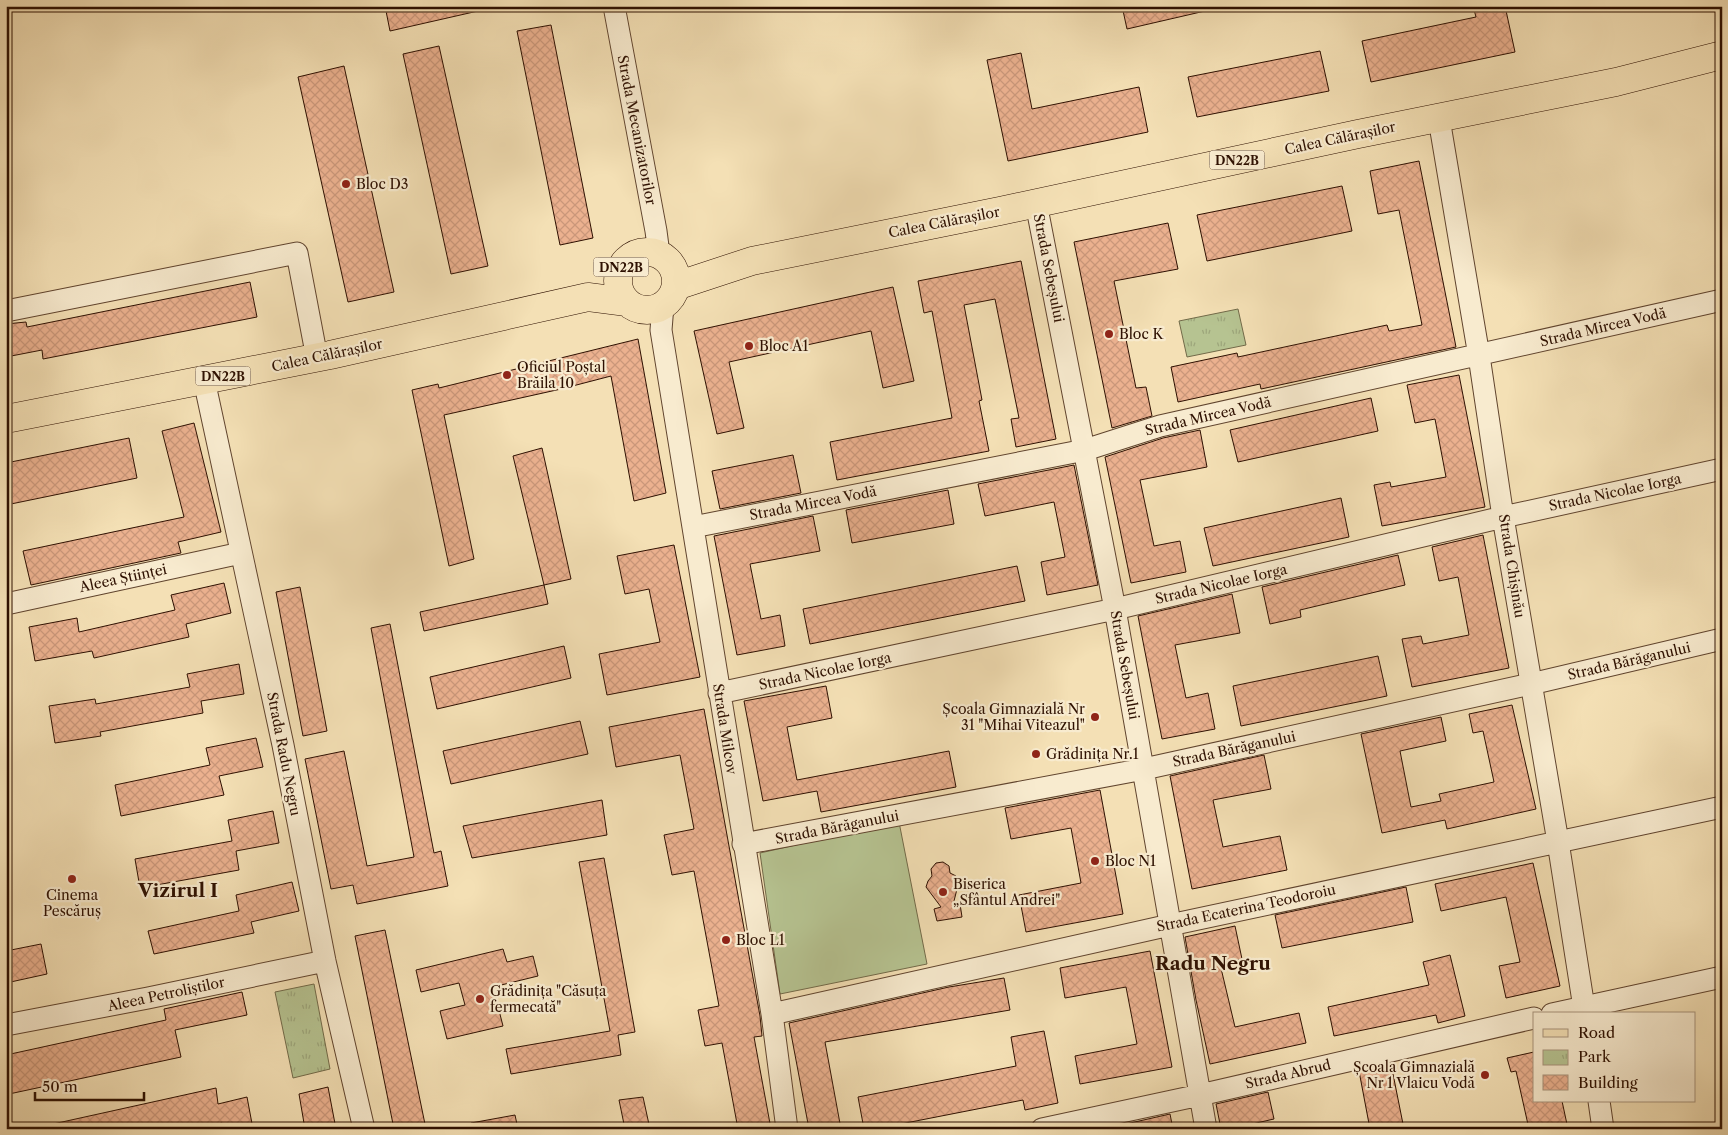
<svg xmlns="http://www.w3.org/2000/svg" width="1728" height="1135" viewBox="0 0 1728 1135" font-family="'Libre Caslon Text',serif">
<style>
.green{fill:#b6c391;stroke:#726a49}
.park{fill:url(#park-tufts);stroke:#726a49}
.building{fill:url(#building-cross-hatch);stroke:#2e1001}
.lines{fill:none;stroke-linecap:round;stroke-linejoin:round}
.minor-casing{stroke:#60442e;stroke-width:23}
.major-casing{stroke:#2e1001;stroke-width:29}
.minor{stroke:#f8ebcf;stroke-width:21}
.major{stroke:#f4e0b5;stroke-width:28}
.poi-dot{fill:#8f2418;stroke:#f8ebcf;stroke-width:2}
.labels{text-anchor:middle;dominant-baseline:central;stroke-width:4.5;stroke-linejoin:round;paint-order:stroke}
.shield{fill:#f8ebcf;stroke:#6b523f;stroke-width:1}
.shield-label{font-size:12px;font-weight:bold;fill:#2e1001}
.street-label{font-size:14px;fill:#2e1001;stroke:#f8ebcf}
.poi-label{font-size:14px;fill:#2e1001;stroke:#f8ebcf;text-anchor:start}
.district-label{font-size:19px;font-weight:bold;fill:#2e1001;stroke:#f8ebcf}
</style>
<defs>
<pattern id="park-tufts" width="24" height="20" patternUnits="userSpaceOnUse" patternTransform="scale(1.25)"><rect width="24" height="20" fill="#b6c391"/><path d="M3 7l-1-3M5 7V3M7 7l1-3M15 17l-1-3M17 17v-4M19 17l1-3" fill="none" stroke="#9da67b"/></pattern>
<pattern id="building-cross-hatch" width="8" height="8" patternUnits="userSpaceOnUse" patternTransform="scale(1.25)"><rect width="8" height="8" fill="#ebb18f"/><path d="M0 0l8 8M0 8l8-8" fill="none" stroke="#ca977a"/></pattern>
</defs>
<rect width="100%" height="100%" fill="#f4e0b5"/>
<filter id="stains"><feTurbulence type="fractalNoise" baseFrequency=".004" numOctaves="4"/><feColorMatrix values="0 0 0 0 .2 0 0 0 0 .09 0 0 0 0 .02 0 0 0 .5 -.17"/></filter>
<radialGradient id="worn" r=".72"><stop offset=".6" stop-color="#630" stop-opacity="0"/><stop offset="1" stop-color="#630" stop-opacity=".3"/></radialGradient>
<!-- green -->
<path class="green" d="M899,822L927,964L780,994L760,853Z"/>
<!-- park -->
<path class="park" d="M1238,309L1246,345L1187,357L1179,321Z
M314,984L330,1069L293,1078L275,992Z"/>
<!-- building -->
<path class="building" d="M385,6H477L478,11L390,31Z
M1122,6H1204L1205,11L1127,29Z
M1473,6H1505L1515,52L1371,82L1362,41L1476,17Z
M551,25L593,238L560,245L517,31Z
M439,46L488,266L451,274L403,54Z
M1320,51L1329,91L1197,117L1188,77Z
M1021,53L1032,109L1139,87L1148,132L1008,161L987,60Z
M344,66L394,292L348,302L298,77Z
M1419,161L1456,347L1261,389L1260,384L1178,402L1171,367L1237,353L1238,357L1387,325L1389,331L1422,325L1399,210L1378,214L1370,171Z
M1342,186L1352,231L1207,261L1197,215Z
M1168,223L1178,269L1114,281L1136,388L1146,387L1152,416L1112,428L1074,242Z
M1021,261L1056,439L1016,447L1011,419L1019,418L995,299L964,305L982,400L979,401L989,451L837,480L830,442L952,418L932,311L924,313L918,281Z
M250,282L257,317L43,359L42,350L6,357V324L26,322L27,327Z
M893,287L914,381L883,388L871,331L729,362L744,428L717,434L694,331Z
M638,339L666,493L634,501L611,376L561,389L444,415L474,559L449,566L412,390L438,384L439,388Z
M1459,375L1485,507L1382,526L1374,485L1390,482L1391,487L1446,477L1435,419L1415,423L1407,385Z
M1371,398L1378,431L1238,462L1230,430Z
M194,423L221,532L178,542L181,553L31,585L23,551L184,517L162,431Z
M1200,430L1207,467L1140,480L1154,546L1180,541L1186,572L1131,583L1105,457L1163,438Z
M129,438L137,478L6,505V463Z
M542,448L571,579L544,585L513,456Z
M793,455L801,493L720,509L712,471Z
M1074,465L1098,585L1047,595L1041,562L1065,557L1054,502L985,516L978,484Z
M948,490L954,524L852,543L846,510Z
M1341,498L1349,537L1213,566L1204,528Z
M813,516L820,551L750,564L761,619L780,615L785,646L737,655L714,536Z
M1483,535L1509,668L1412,687L1402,639L1421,636L1423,644L1469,635L1458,577L1439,581L1432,547Z
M674,545L700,677L607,695L599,654L660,642L649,589L625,594L617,556Z
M1398,555L1405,585L1300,610L1301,617L1270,624L1262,587Z
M1017,566L1025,601L810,644L803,609Z
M224,583L231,613L186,624L189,637L94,658L92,651L35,661L29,627L77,618L79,632L175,610L171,595Z
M544,585L548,604L424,631L420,612Z
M300,587L327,731L303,736L276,592Z
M1232,594L1240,633L1175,645L1186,698L1208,693L1215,729L1162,739L1138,616Z
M390,624L434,853L441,851L448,886L357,904L353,885L331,889L305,759L344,751L367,866L414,857L371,628Z
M564,646L571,678L437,709L430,677Z
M1378,656L1387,696L1241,726L1233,686Z
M239,664L244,694L201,701L203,713L100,732L101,736L55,743L49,706L95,699L96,704L190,687L187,674Z
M826,686L832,718L787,727L797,780L949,751L956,787L821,812L817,791L763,801L744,701Z
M1512,705L1536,809L1447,829L1445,820L1382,833L1361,734L1441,717L1446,741L1400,751L1411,807L1441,801L1439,794L1494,782L1483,731L1473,733L1469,714Z
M704,709L760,1016L762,1036L754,1037L771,1129H738L722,1043L705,1046L698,1010L719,1006L694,871L672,875L664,835L694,829L680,755L616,767L609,727Z
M580,721L588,754L451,784L443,751Z
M256,738L263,767L219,776L224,795L121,816L115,785L210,765L206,748Z
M1264,755L1271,789L1213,800L1223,847L1280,836L1287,870L1192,889L1170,776Z
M1100,790L1123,914L1026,932L1019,895L1081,883L1071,828L1011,839L1005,808Z
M602,800L607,835L472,858L463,826Z
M273,811L279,843L236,851L239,870L140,888L135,859L232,841L228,820Z
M604,858L635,1032L618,1035L621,1055L511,1074L506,1049L610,1031L579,862Z
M943,862L949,866L950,873L956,876L959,881L953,905L960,904L962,917L937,921L934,909L941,907L926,887L928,881L932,876L931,869L936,863Z
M1533,863L1560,986L1506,998L1499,966L1520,962L1506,897L1441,911L1435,884Z
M292,882L299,911L251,922L254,933L154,954L148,931L239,911L236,895Z
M1406,887L1413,922L1282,948L1275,915Z
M1235,926L1242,959L1220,964L1235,1027L1299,1013L1306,1043L1210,1064L1196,1000L1185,937Z
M385,930L426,1129H394L355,936Z
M41,944L47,974L6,983V951Z
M503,949L507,962L533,956L538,976L493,987L503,1026L447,1039L440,1011L465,1005L459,983L421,992L416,970Z
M1150,951L1172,1067L1080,1084L1075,1056L1137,1044L1126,987L1065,998L1060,968Z
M1450,955L1465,1016L1438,1023L1436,1015L1334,1036L1328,1007L1429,985L1423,962Z
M1004,978L1010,1010L825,1042L841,1129H809L789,1023L949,987Z
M242,992L247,1015L175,1030L181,1057L9,1094L6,1083V1055L166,1020L164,1009Z
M1044,1031L1058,1103L1025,1110L1023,1100L875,1129H864L858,1097L1016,1066L1011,1037Z
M1534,1052V1101H1562L1568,1129H1529L1516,1071L1511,1072L1507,1058Z
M1391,1064L1404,1129H1370L1359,1071Z
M328,1087L336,1129H305L299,1094Z
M216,1088L218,1104L247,1097L253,1129H224L222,1123L196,1129H53V1124Z
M1268,1092L1274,1119L1252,1124L1253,1129H1221L1216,1104Z
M643,1097L650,1129H625L619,1100Z
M1170,1114L1173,1129H1127L1126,1124Z
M515,1115L518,1129H472L471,1123Z"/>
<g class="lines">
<defs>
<path id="minor" d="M614,6L656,231L659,254
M1439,119L1479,356L1503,517L1558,842L1585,1014
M1036,203L1115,609L1206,1129
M663,305L661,330L772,1014L787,1129
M6,311L297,253L317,358
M204,380L283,745L325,961L364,1129
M693,527L1085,450L1160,426L1722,300
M6,604L241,553
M719,693L1115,609L1503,517L1722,469
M743,844L1144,769L1531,684L1722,639
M772,1014L1170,925L1722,807
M1552,1014L1722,977
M6,1025L148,998L325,961
M1599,1101L1603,1129
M1042,1129L1200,1095L1534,1018"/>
<path id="major" d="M618 281a29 29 0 1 1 58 0a29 29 0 1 1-58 0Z
M676,286L752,261L1000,211L1358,134L1616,82L1722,55
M6,419L330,355L588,297L627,302"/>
</defs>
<!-- minor casing -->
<use href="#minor" class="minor-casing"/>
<!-- major casing -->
<use href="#major" class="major-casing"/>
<!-- minor -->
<use href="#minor" class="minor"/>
<!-- major -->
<use href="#major" class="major"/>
</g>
<!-- markers -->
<g class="poi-dot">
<circle cx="346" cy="184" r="5"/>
<circle cx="1109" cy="334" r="5"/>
<circle cx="749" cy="346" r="5"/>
<circle cx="507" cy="375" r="5"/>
<circle cx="1095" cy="717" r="5"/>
<circle cx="1036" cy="754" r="5"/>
<circle cx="1095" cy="861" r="5"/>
<circle cx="72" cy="879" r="5"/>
<circle cx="943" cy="892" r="5"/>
<circle cx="726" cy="940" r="5"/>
<circle cx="480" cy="999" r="5"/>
<circle cx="1485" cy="1075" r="5"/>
</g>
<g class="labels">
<!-- shield labels -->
<g class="shield">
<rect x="1209.5" y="150.5" width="55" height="19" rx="4"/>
<rect x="593.5" y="257.5" width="55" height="19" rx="4"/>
<rect x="195.5" y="366.5" width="55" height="19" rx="4"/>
</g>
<g class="shield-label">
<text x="1237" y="160">DN22B</text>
<text x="621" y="267">DN22B</text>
<text x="223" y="376">DN22B</text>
</g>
<!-- street labels -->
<g class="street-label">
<text transform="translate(637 130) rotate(79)">Strada Mecanizatorilor</text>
<text transform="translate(1340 138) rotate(-12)">Calea Călărașilor</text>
<text transform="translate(944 222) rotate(-11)">Calea Călărașilor</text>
<text transform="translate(1049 268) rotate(79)">Strada Sebeșului</text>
<text transform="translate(1603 327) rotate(-13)">Strada Mircea Vodă</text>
<text transform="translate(327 355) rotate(-12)">Calea Călărașilor</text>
<text transform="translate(1208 416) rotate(-13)">Strada Mircea Vodă</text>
<text transform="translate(1615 492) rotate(-12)">Strada Nicolae Iorga</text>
<text transform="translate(813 503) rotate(-11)">Strada Mircea Vodă</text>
<text transform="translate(1512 566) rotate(81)">Strada Chișinău</text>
<text transform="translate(123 578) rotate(-12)">Aleea Științei</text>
<text transform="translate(1221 584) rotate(-13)">Strada Nicolae Iorga</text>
<text transform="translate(1629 661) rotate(-13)">Strada Bărăganului</text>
<text transform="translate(1125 665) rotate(80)">Strada Sebeșului</text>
<text transform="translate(825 671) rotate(-12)">Strada Nicolae Iorga</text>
<text transform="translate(725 729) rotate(81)">Strada Milcov</text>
<text transform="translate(1234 749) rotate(-12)">Strada Bărăganului</text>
<text transform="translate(284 754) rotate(79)">Strada Radu Negru</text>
<text transform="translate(837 827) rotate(-11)">Strada Bărăganului</text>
<text transform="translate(1246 908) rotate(-12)">Strada Ecaterina Teodoroiu</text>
<text transform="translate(166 994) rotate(-12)">Aleea Petroliștilor</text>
<text transform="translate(1288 1074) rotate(-13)">Strada Abrud</text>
</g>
<!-- poi labels -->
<g class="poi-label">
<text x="356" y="184">Bloc D3</text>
<text x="1119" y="334">Bloc K</text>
<text x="759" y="346">Bloc A1</text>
<text x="517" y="367">Oficiul Poștal<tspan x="517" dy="16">Brăila 10</tspan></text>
<text x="1085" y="709" text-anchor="end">Școala Gimnazială Nr<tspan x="1085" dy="16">31 "Mihai Viteazul"</tspan></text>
<text x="1046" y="754">Grădinița Nr.1</text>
<text x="1105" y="861">Bloc N1</text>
<text x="953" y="884">Biserica<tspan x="953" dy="16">„Sfântul Andrei"</tspan></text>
<text x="72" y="895" text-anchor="middle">Cinema<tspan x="72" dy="16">Pescăruș</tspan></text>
<text x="736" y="940">Bloc L1</text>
<text x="490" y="991">Grădinița "Căsuța<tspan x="490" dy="16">fermecată"</tspan></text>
<text x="1475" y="1067" text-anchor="end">Școala Gimnazială<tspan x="1475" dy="16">Nr 1 Vlaicu Vodă</tspan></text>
</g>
<!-- district labels -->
<g class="district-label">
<text x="178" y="890">Vizirul I</text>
<text x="1213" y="963">Radu Negru</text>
</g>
</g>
<!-- margin -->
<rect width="1728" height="1135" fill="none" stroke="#f4e0b5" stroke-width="25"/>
<rect x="8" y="8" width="1713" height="1120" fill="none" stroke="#2e1001" stroke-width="2.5"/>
<rect x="12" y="12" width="1703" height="1110" fill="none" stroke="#2e1001"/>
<!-- legend -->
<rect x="1533" y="1012" width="162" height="90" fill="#f8ebcf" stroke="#a7937d"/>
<rect x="1543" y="1029" width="25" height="8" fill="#f4e0b5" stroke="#a7937d"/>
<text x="1578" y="1038" font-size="15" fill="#2e1001">Road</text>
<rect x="1543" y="1050" width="25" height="15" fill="url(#park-tufts)" stroke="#a7937d"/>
<text x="1578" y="1062" font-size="15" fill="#2e1001">Park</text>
<rect x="1543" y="1075" width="25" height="15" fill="url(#building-cross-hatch)" stroke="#a7937d"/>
<text x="1578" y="1088" font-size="15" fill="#2e1001">Building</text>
<!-- scale -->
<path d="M35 1092v8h109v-8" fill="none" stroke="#2e1001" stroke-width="2.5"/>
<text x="42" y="1092" font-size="15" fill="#2e1001" stroke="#f8ebcf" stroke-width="4" paint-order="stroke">50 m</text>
<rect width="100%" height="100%" filter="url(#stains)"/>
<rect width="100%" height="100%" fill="url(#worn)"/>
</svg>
